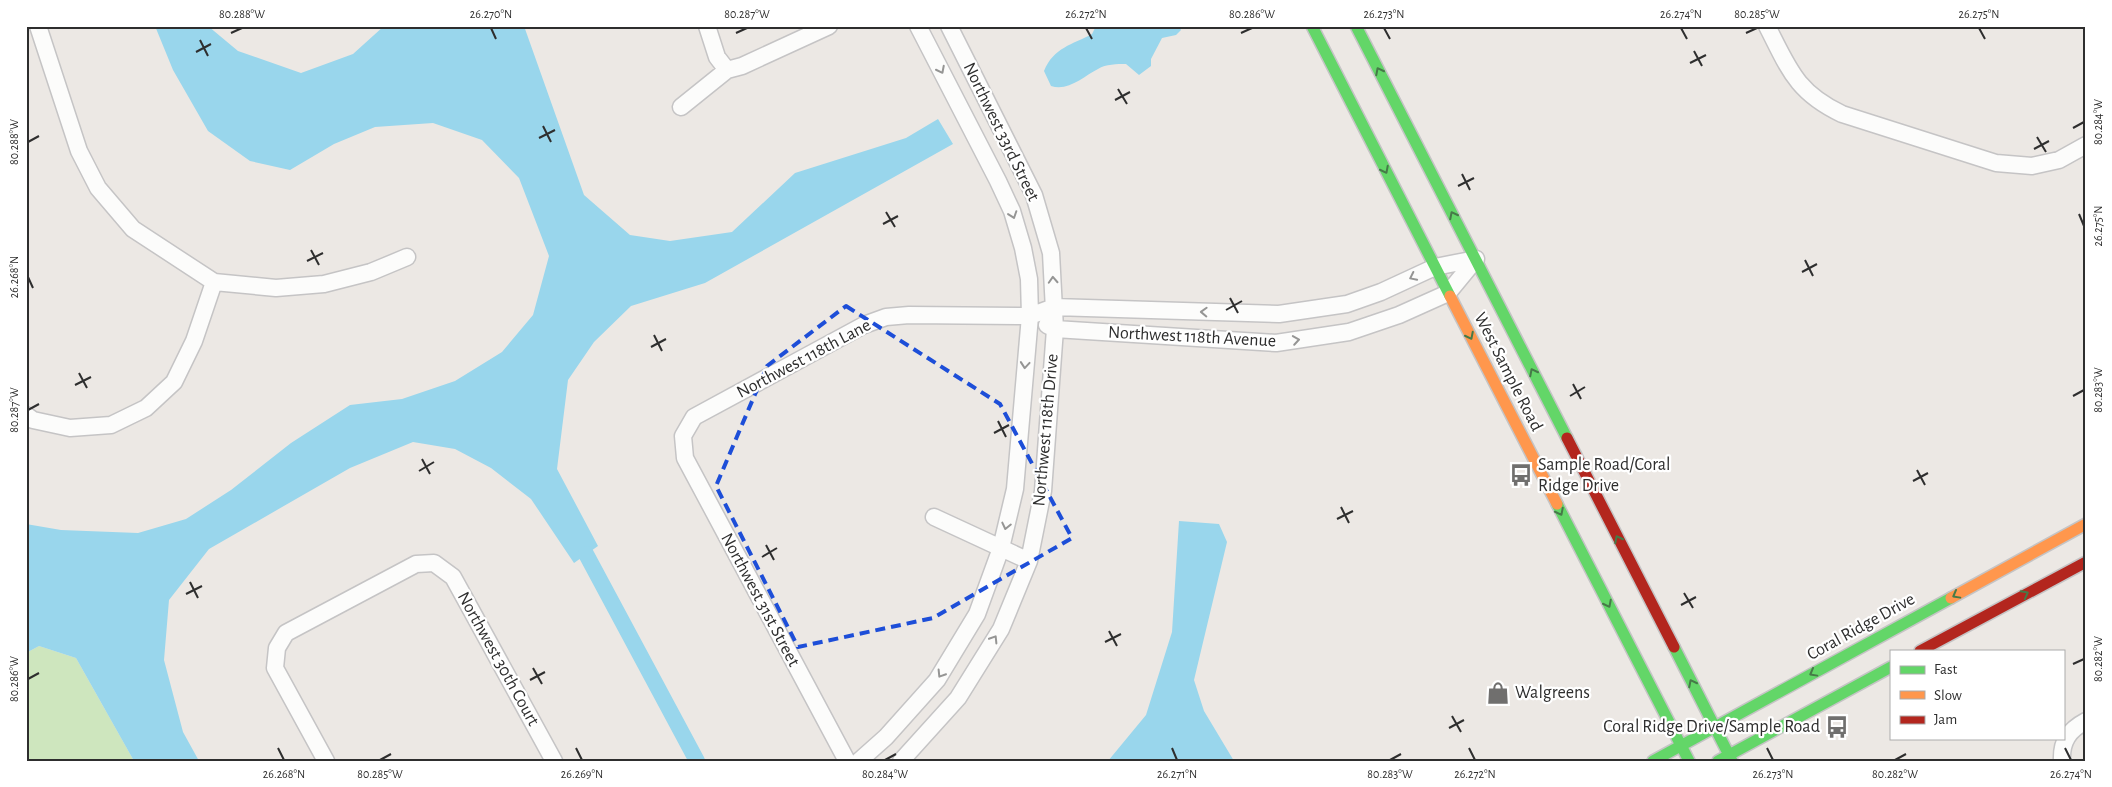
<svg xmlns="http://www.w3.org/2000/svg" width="2112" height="787" viewBox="0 0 2112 787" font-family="'Alegreya Sans',sans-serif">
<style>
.green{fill:#cee6be}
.water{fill:#99d6ec}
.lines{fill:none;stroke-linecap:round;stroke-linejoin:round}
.canal{stroke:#99d6ec;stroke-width:16}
.street-casing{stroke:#c5c4c5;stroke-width:19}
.fast-casing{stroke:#c5c4c5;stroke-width:14}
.slow-casing{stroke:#c5c4c5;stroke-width:14}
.jam-casing{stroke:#c5c4c5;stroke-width:14}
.street{stroke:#fcfcfb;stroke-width:16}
.fast{stroke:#63d668;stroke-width:11}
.slow{stroke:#ff974d;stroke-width:11}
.jam{stroke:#b3261e;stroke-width:11}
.oneway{stroke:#959594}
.oneway2{stroke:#467a48}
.marked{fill:none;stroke:#1d4ed8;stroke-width:4;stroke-dasharray:10 6;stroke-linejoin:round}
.ticks{fill:none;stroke:#2e2e2e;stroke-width:2}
.labels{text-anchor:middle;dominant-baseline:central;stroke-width:4.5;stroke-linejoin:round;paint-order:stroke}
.street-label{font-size:18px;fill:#2e2e2e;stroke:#fff}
.poi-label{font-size:18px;fill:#2e2e2e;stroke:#fff;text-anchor:start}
.neatline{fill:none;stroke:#2e2e2e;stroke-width:2}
.ticks-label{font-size:12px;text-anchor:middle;fill:#2e2e2e}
</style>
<rect width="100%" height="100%" fill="#ece8e4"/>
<!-- green -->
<path class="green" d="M39,646L76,658L134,761H26V653Z"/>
<!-- water -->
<path class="water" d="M155,26H208L238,51L301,73L353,54L384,26H524L584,195L630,235L670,241L732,232L795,173L906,138L938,119L953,144L705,283L631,306L594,342L568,380L557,469L598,546L574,563L531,499L491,468L455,449L413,442L350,468L209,549L169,600L164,660L183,732L199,761H134L76,658L39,646L26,653V524L61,530L138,533L186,519L231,490L291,443L350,405L402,399L455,381L502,352L533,315L549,256L519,178L482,140L433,123L375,127L334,144L290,170L250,161L208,131L173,70Z
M1096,26H1179L1181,30L1176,35L1162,38L1151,59V66L1139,75L1126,64C1117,64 1106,64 1098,69C1084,76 1068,92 1051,86L1044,71C1054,47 1072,45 1092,34Z
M1179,521L1219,524L1227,542L1194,680L1204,711L1234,761H1108L1146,715L1172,632Z"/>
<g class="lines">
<!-- canal -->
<path class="canal" d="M586,554L697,761"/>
<defs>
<path id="street" d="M38,26L79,151L98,188L133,229L214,282L276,288L324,284L371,272L407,257
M707,26L717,57L727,70
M1767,26C1789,69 1796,92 1842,114L1996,163L2032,166L2059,160L2086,145
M681,107L727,70L742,66L829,26
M1047,325L1055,329L1276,343L1349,332L1399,315L1448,293L1476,259
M26,415L33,420L70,428L111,425L146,408L174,382L194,341L214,282
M934,517L1029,561
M326,761L275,668L277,648L286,633L416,564L434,563L453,577L554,761
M847,761L685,458L683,436L694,417L864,325L886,317L909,315L1030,316L1054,307L1279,314L1347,304L1381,292L1435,267L1476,259
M859,761L886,737L937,680L977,614L1001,548L1015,489L1030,316L1029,279L1023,248L1012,211L998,181L918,26
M901,761L958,698L1001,629L1029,561L1043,491L1055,329L1051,253L1034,195L949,26
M2062,761C2061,741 2069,730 2086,721"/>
<path id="fast" d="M1312,26L1450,296
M1356,26L1567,438
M1557,504L1689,761
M1674,647L1732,761
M1653,761L1951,598
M1718,761L1891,667"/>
<path id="slow" d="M1450,296L1557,504
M1951,598L2086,524"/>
<path id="jam" d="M1567,438L1674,647
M1920,651L2086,562"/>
</defs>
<!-- street casing -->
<use href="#street" class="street-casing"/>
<!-- fast casing -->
<use href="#fast" class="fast-casing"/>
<!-- slow casing -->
<use href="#slow" class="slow-casing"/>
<!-- jam casing -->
<use href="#jam" class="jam-casing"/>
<!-- street -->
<use href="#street" class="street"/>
<!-- fast -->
<use href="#fast" class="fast"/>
<!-- slow -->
<use href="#slow" class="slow"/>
<!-- jam -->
<use href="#jam" class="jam"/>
</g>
<!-- one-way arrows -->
<defs><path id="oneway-chevron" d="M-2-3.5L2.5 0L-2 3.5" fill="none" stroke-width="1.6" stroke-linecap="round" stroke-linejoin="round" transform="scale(1.25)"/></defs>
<g class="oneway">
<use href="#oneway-chevron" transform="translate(941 70) rotate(63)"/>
<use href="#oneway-chevron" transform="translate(1013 215) rotate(71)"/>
<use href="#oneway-chevron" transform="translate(1413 277) rotate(154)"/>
<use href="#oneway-chevron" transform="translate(1053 280) rotate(-93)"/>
<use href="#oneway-chevron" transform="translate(1204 312) rotate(-178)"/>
<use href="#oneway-chevron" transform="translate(1296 340) rotate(-9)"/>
<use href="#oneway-chevron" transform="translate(1025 365) rotate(95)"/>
<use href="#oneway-chevron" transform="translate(1006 526) rotate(103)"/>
<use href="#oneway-chevron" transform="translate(994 639) rotate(-58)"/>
<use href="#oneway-chevron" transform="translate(941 674) rotate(122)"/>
</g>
<g class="oneway2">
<use href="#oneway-chevron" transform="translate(1379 71) rotate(-117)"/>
<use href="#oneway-chevron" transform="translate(1385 170) rotate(63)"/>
<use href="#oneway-chevron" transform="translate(1453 215) rotate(-117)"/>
<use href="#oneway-chevron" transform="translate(1470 336) rotate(63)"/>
<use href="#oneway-chevron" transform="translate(1533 372) rotate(-117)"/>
<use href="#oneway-chevron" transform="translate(1560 512) rotate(63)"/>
<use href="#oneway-chevron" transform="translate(1618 539) rotate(-117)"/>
<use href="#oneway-chevron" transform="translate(2025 594) rotate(-28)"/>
<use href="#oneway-chevron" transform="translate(1956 595) rotate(151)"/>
<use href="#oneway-chevron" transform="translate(1608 604) rotate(63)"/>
<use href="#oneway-chevron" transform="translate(1813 673) rotate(151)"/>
<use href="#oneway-chevron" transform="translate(1692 683) rotate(-117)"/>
</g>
<!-- marked area -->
<path class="marked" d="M846,306L1000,404L1072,538L933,618L798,647L716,486L767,366Z"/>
<!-- ticks -->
<path class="ticks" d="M491,28L496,39M1086,28L1092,39M1384,28L1390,39M1681,28L1687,39M1979,28L1985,39M231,33L242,28M736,33L747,28M1241,33L1252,28M1746,33L1757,28M200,40L208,56M1694,51L1702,66M196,52L211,44M1690,63L1706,55M1118,89L1127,104M1115,100L1130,92M543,126L551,142M2073,128L2084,122M2037,137L2046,152M539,138L555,130M28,142L39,136M2034,149L2049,141M1462,174L1470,190M1458,186L1474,178M886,212L895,227M2079,214L2084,226M883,224L898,216M311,250L319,265M1805,260L1813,276M307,261L323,253M1802,272L1817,264M28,277L33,288M1230,298L1238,313M1226,310L1242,301M654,335L662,351M651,347L666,339M79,373L87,388M1573,384L1581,399M75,385L91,377M1570,396L1585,387M2073,396L2084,390M28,410L39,404M998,421L1006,437M994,433L1009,425M422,459L430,474M1917,470L1925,485M419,471L434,462M1913,481L1928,473M1341,507L1349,523M1337,519L1353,511M766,545L774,560M762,557L777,548M190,582L198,598M1684,593L1693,608M186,594L202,586M1681,605L1696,597M1109,631L1117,646M1105,642L1121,634M2073,664L2084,659M533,668L542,684M28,679L39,673M530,680L545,672M1452,716L1461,732M1449,728L1464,720M278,748L284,760M576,748L582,760M1172,748L1177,760M1469,748L1475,760M1767,748L1773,760M2065,748L2071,760M380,760L391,754M885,760L896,754M1390,760L1401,754M1895,760L1906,754"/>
<!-- icons -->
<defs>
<symbol id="bus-bare" viewBox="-9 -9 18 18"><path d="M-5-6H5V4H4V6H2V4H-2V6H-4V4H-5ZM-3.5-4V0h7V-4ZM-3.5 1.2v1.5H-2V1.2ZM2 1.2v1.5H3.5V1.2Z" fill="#706f6e" stroke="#fff" stroke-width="2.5" paint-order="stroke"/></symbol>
<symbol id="shop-bare" viewBox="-9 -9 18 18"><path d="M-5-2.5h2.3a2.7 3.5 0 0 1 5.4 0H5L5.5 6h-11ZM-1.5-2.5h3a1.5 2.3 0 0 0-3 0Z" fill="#706f6e" stroke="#fff" stroke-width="2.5" paint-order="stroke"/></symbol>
</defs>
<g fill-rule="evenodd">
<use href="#bus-bare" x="1505" y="459" width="32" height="32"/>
<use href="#shop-bare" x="1482" y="677" width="32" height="32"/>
<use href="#bus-bare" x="1821" y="711" width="32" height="32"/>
</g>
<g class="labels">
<!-- street labels -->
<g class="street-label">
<text transform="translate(1001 132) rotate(64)">Northwest 33rd Street</text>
<text transform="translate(1192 337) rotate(3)">Northwest 118th Avenue</text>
<text transform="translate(804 359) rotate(-28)">Northwest 118th Lane</text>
<text transform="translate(1508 372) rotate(63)">West Sample Road</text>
<text transform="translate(1046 430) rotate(-85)">Northwest 118th Drive</text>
<text transform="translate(760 600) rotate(62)">Northwest 31st Street</text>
<text transform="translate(1861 627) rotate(-29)">Coral Ridge Drive</text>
<text transform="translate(498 659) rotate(61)">Northwest 30th Court</text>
</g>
<!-- poi labels -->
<g class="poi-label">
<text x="1538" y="465">Sample Road/Coral<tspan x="1538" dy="21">Ridge Drive</tspan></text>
<text x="1515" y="693">Walgreens</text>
<text x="1820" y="727" text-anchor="end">Coral Ridge Drive/Sample Road</text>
</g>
</g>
<!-- border -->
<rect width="2112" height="787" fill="none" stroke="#ffffff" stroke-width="55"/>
<!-- legend -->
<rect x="1890" y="650" width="175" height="90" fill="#ffffff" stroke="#ababab"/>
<rect x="1900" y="666" width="25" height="8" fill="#63d668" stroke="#ababab"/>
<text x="1934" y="674" font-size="15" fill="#2e2e2e">Fast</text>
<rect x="1900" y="691" width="25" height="8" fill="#ff974d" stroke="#ababab"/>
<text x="1934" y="700" font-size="15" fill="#2e2e2e">Slow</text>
<rect x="1900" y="716" width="25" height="8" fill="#b3261e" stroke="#ababab"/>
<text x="1934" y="724" font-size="15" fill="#2e2e2e">Jam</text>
<rect x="28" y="28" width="2056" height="732" class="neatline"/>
<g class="ticks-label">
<text x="242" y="18">80.288°W</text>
<text x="491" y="18">26.270°N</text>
<text x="747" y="18">80.287°W</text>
<text x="1086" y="18">26.272°N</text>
<text x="1252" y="18">80.286°W</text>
<text x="1384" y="18">26.273°N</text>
<text x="1681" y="18">26.274°N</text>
<text x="1757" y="18">80.285°W</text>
<text x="1979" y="18">26.275°N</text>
<text transform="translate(2098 122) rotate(-90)" y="4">80.284°W</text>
<text transform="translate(14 142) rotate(-90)" y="4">80.288°W</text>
<text transform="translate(2098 226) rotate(-90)" y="4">26.275°N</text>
<text transform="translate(14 277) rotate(-90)" y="4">26.268°N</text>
<text transform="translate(2098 390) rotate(-90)" y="4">80.283°W</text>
<text transform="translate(14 410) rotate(-90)" y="4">80.287°W</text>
<text transform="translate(2098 659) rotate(-90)" y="4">80.282°W</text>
<text transform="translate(14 679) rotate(-90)" y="4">80.286°W</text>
<text x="284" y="778">26.268°N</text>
<text x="380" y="778">80.285°W</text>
<text x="582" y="778">26.269°N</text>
<text x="885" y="778">80.284°W</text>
<text x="1177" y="778">26.271°N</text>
<text x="1390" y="778">80.283°W</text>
<text x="1475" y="778">26.272°N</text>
<text x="1773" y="778">26.273°N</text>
<text x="1895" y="778">80.282°W</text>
<text x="2071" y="778">26.274°N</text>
</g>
</svg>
